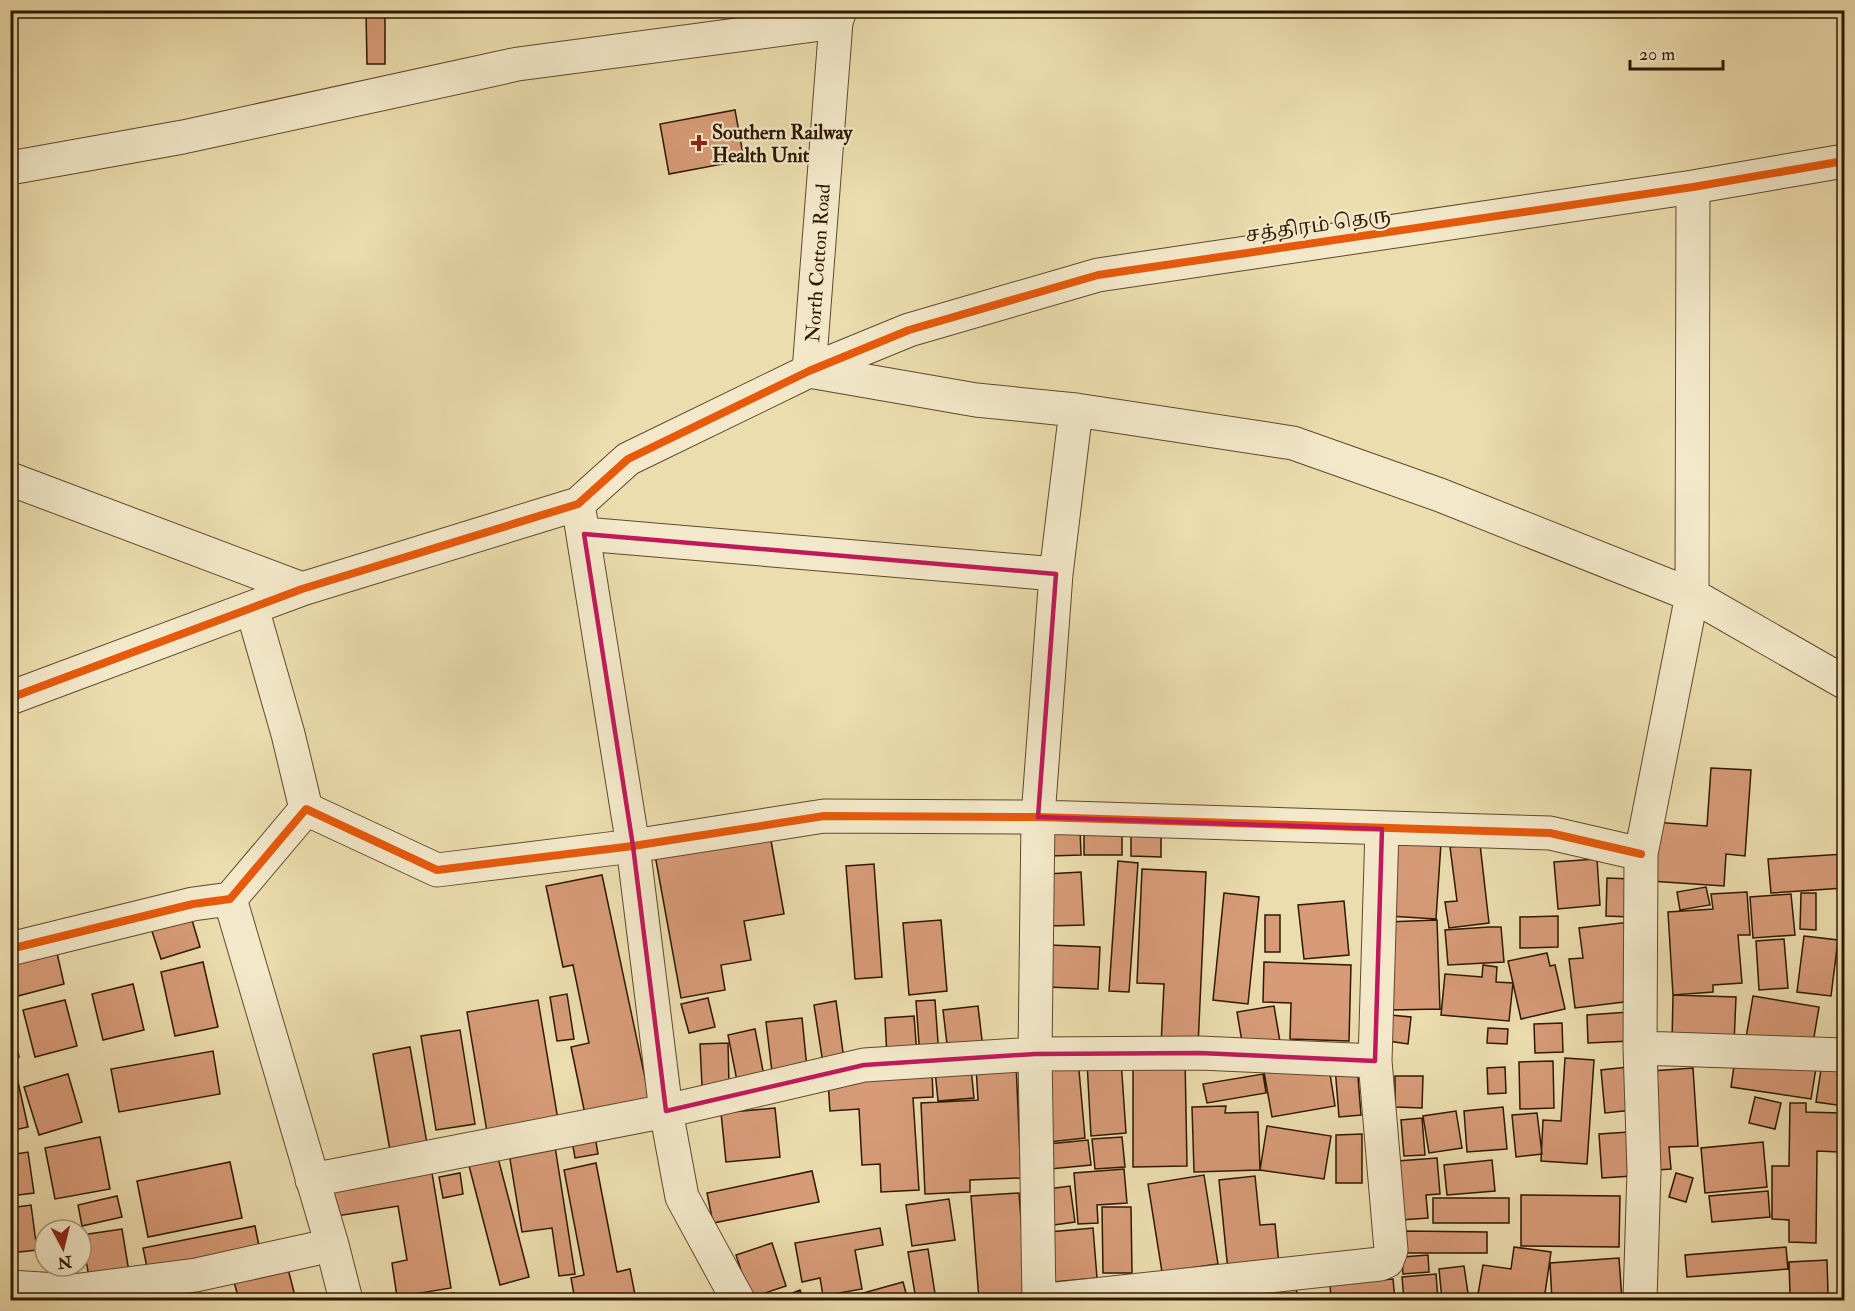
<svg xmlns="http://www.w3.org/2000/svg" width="1855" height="1311" viewBox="0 0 1855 1311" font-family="'IM FELL Double Pica','Noto Serif Tamil',serif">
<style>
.building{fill:#d79b78;stroke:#2f1700;stroke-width:1.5}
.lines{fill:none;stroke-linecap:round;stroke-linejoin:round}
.minor-casing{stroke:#5e482c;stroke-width:35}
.minor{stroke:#f3e9ca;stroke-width:33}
.cycleway-casing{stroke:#f3e9ca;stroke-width:11}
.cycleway{stroke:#e8590c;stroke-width:8}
.marked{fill:none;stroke:#c2185b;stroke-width:4.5;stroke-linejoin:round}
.poi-dot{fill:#8f2418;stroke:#f3e9ca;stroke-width:2}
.labels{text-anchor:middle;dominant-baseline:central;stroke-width:4.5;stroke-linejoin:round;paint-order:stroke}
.poi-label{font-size:20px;font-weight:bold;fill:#2f1700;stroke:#f3e9ca;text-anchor:start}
.street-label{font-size:20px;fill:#2f1700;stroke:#f3e9ca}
</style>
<rect width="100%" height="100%" fill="#ecddae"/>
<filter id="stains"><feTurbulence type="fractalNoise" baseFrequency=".00333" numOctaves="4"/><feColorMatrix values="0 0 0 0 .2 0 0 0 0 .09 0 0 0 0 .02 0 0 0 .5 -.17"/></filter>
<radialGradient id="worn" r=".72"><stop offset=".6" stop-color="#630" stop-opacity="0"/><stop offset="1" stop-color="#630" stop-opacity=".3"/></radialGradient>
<!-- building -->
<path class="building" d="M385,11V64H367L366,12Z
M735,110L744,160L669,174L660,124Z
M1711,768L1751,770L1745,856L1726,854L1724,886L1650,881L1654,822L1707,826Z
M1084,823H1122V855H1084Z
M1080,828L1081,855L1050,856L1049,829Z
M1131,829H1161V857L1131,856Z
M770,835L784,914L744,921L751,960L721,965L725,990L681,998L655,855Z
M1394,840L1441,843L1436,919L1389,916Z
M1480,844L1489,923L1449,928L1445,902L1457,901L1450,847Z
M1844,854V888L1771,893L1768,859Z
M1597,859L1600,905L1558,909L1554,862Z
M1118,861L1138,863L1129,992L1109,991Z
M874,864L882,977L855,979L846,866Z
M1142,869L1206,872L1198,1046L1161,1045L1164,984L1137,983Z
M1081,872L1084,925L1050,926L1047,874Z
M602,875L651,1106L586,1119L571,1047L589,1043L573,965L563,967L546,886Z
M1607,878L1632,879L1630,917L1606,916Z
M1706,887L1710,905L1680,910L1677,892Z
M1747,892L1750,935H1738L1742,983L1713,985V992L1673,995L1668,912L1713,909L1711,894Z
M1224,893L1259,897L1248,1004L1213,1000Z
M1801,893H1816V930L1800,929Z
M1791,894L1795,935L1753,938L1750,897Z
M1344,901L1349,955L1304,959L1298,905Z
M189,910L200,947L161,959L149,922Z
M1265,915H1280V952H1265Z
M1558,916V947L1520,948V917Z
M941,920L947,991L909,995L903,923Z
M1437,920L1440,1009L1389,1010L1387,922Z
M1630,922L1632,1001L1575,1008L1569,959L1583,958L1579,928Z
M1489,927H1501L1504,962L1448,965L1445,930Z
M1804,936L1838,940L1831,996L1797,992Z
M1784,939L1788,988L1759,990L1756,941Z
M1049,945L1100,947L1098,989L1047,987Z
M57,953L64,984L14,997L10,984V964Z
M1547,953L1550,966L1555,965L1565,1009L1521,1019L1508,961Z
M203,962L218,1027L175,1036L161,972Z
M1264,962L1351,965L1349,1041L1290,1039L1291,1003L1263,1002Z
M1483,965L1497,967L1496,982L1513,983L1509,1021L1441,1015L1445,974L1482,977Z
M133,984L144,1030L103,1040L92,994Z
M567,994L574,1039L557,1041L550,997Z
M1673,995L1736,997L1734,1044L1672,1042Z
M1753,996L1819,1007L1812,1049L1746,1038Z
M708,998L715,1027L689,1033L681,1004Z
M65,1000L77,1046L35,1057L23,1010Z
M538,1000L559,1126L488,1138L467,1012Z
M935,1000L939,1056L920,1058L916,1001Z
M836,1001L845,1067L824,1070L814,1005Z
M978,1006L983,1049L948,1053L943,1010Z
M1274,1006L1280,1042L1243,1048L1237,1012Z
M1629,1012L1631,1041L1588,1043L1587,1015Z
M1390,1015L1411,1017L1408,1044L1388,1041Z
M914,1016L917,1055L887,1057L885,1018Z
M10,1017L19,1057L10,1059Z
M802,1018L807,1068L772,1072L766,1022Z
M1562,1023L1563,1052L1535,1053L1534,1024Z
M1488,1028L1508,1029L1507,1044L1487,1043Z
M755,1029L764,1076L737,1081L728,1035Z
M460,1030L475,1124L436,1130L421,1036Z
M728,1043L729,1085L702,1086L700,1044Z
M410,1047L428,1149L391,1156L373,1054Z
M213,1051L220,1094L119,1112L111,1069Z
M1185,1058L1187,1166L1133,1167V1059Z
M1565,1058L1594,1060L1587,1164L1541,1161L1543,1120L1561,1121Z
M1078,1059L1085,1138L1049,1142L1042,1062Z
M1735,1059L1816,1068L1811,1099L1731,1087Z
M1121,1060L1126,1133L1091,1136L1087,1062Z
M1328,1061L1335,1106L1272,1117L1264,1072Z
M1553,1061L1554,1108L1520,1109L1519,1062Z
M1016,1063L1021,1178L970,1180V1192L925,1194L921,1103L978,1100L976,1066Z
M1822,1063L1844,1066V1106L1816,1102Z
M1357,1065L1361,1115L1339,1117L1335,1067Z
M1505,1067L1506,1093L1488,1094L1487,1068Z
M1628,1067L1633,1110L1605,1113L1601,1070Z
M971,1068L974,1098L938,1101L935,1071Z
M1693,1068L1698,1146L1669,1147L1671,1169L1657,1170L1651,1071Z
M932,1072L933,1097L913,1098L919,1190L881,1192L880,1164L862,1165L859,1109L830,1111L828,1081Z
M16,1073L28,1127L10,1131V1074Z
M68,1074L82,1122L39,1135L24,1087Z
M1263,1074L1266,1093L1207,1103L1203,1084Z
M1395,1076H1423L1422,1108L1395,1107Z
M1755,1097L1781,1103L1775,1129L1749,1123Z
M1790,1103H1806V1112L1840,1113L1839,1152L1817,1151L1816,1243L1789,1242V1220L1772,1219V1166H1789Z
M1226,1106L1225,1113L1258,1112L1260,1170L1194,1172L1192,1107Z
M1503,1107L1507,1149L1467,1152L1464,1111Z
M775,1108L780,1157L726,1162L721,1113Z
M1456,1111L1462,1148L1429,1153L1423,1116Z
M1537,1113L1542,1154L1516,1157L1512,1115Z
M1422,1118L1425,1155L1404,1156L1401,1120Z
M1267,1126L1331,1136L1324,1179L1260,1170Z
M594,1131L598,1154L575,1158L571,1135Z
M1629,1132L1632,1176L1602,1178L1599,1134Z
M1362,1134V1183H1336V1135Z
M100,1137L110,1189L55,1199L45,1148Z
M1122,1137L1125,1167L1095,1169L1092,1139Z
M554,1140L575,1274L559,1276L552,1228L522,1232L508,1147Z
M1088,1140L1091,1165L1050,1169L1048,1144Z
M1763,1142L1767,1187L1705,1193L1701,1148Z
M28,1152L34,1193L10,1196V1155Z
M497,1154L529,1277L500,1285L468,1162Z
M1437,1158L1440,1194L1426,1195L1428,1218L1401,1220L1397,1161Z
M1492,1160L1495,1191L1447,1195L1444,1165Z
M230,1162L242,1218L148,1237L137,1181Z
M596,1163L617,1272L630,1269L636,1300H575L571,1278L584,1275L564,1170Z
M431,1167L451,1288L397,1297L392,1263L407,1260L398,1206L337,1216L332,1184Z
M1124,1169L1127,1203L1097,1205L1098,1223L1078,1224L1074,1173Z
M812,1171L819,1202L713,1223L707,1193Z
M460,1173L463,1194L443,1198L439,1177Z
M1676,1173L1693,1178L1686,1202L1669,1197Z
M1204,1175L1218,1264L1162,1272L1148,1184Z
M1255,1176L1260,1225L1275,1224L1279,1265L1228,1271L1219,1180Z
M1070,1186L1075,1222L1047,1226L1041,1190Z
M1768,1191L1770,1217L1712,1222L1709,1196Z
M1019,1193L1027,1300H979L971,1196Z
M1521,1195L1620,1196L1619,1247L1521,1246Z
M117,1196L122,1217L82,1226L78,1205Z
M1433,1198H1509V1223H1433Z
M949,1199L955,1240L912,1246L906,1205Z
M31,1205L37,1250L10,1253V1208Z
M1102,1207H1131L1132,1273H1103Z
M255,1226L260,1251L148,1272L143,1248Z
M880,1228L883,1245L855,1250L862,1289L823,1296L820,1278L802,1282L795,1243Z
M1093,1228L1097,1278L1053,1282L1049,1232Z
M122,1229L129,1272L89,1278L82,1235Z
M1403,1231L1487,1232V1253H1403Z
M772,1243L786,1286L750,1298L736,1255Z
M1514,1247L1551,1252L1544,1300H1477L1483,1265L1511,1269Z
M1786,1247L1788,1269L1687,1277L1685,1255Z
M928,1249L936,1300H916L908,1252Z
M1428,1255L1429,1272L1403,1274L1402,1257Z
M1619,1258L1622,1300H1552L1550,1263Z
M1827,1260L1828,1294H1790L1789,1262Z
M1839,1264H1844V1300H1838Z
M287,1265L296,1300H239L233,1278Z
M1464,1266L1469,1300H1442L1439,1269Z
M1436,1274L1438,1300H1404L1402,1277Z
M1393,1279L1395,1300H1331L1330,1284Z
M1295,1281L1298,1300H1266L1264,1286Z
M903,1282L908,1300H850L849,1297Z
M1258,1283L1259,1300H1222L1221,1286Z
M800,1290L804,1300H775Z
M454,1293L455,1300H421L420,1299Z"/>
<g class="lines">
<defs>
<path id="minor" d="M10,168L183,137L518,64L836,22
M809,371L976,400L1076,410L1293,443L1440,495L1692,595L1844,682
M809,371L836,22L840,10
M10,479L302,589
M578,504L633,846L666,1111L682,1197L738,1300
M584,534L1056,574
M252,608L288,734L306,809
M10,698L302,589L578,504L628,459L809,371L909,330L1098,275L1693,187L1844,161
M230,899L332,1245L346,1300
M10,949L193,904L230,899L306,809L437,870L633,846L824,816L1038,817L1550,833L1641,854
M1640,1048L1844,1055
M312,1180L666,1111L864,1065L1035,1054L1200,1053L1375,1061
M10,1287L73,1291L196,1275L332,1245
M1039,1300L1035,1054L1038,817L1056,574L1076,410
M1048,1300L1380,1264L1387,1261L1391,1250L1375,1061L1382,829
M1640,1300L1644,1171L1640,1048L1641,854L1692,595L1693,187"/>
</defs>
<!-- minor casing -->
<use href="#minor" class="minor-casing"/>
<!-- minor -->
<use href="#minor" class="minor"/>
<defs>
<path id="cycleway" d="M10,698L302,589L578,504L628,459L809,371L909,330L1098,275L1693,187L1844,161
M10,949L193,904L230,899L306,809L437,870L633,846L824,816L1038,817L1550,833L1641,854"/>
</defs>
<!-- cycleway casing -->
<use href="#cycleway" class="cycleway-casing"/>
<!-- cycleway -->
<use href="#cycleway" class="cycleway"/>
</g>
<!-- marked area -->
<path class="marked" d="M584,534L1056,574L1038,817L1382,829L1375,1061L1200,1053L1035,1054L864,1065L666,1111L633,846Z"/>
<!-- markers -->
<path class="poi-dot" d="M696 134h6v6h6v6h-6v6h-6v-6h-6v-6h6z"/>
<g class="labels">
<!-- poi labels -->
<g class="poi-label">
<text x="712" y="132">Southern Railway<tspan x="712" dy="23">Health Unit</tspan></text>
</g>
<!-- street labels -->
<g class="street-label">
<text transform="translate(1318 225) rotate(-8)">சத்திரம் தெரு</text>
<text transform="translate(818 263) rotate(-86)">North Cotton Road</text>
</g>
</g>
<!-- margin -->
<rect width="1855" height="1311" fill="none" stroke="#ecddae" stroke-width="36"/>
<rect x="12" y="12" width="1831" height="1287" fill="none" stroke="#2f1700" stroke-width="3"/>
<rect x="18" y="18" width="1819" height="1275" fill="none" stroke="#2f1700" stroke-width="1.5"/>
<!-- north arrow -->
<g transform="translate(63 1248) rotate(173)"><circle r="28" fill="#f3e9ca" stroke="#a59579" stroke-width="1.5"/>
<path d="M0-4.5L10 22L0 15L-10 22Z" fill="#8f2418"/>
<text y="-9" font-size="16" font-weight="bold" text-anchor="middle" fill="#2f1700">N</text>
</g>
<!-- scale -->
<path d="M1630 60v9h93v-9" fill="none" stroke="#2f1700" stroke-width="3"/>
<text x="1639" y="60" font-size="18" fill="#2f1700" stroke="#f3e9ca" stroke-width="4.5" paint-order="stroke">20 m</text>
<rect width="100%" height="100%" filter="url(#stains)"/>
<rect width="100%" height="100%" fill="url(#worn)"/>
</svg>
